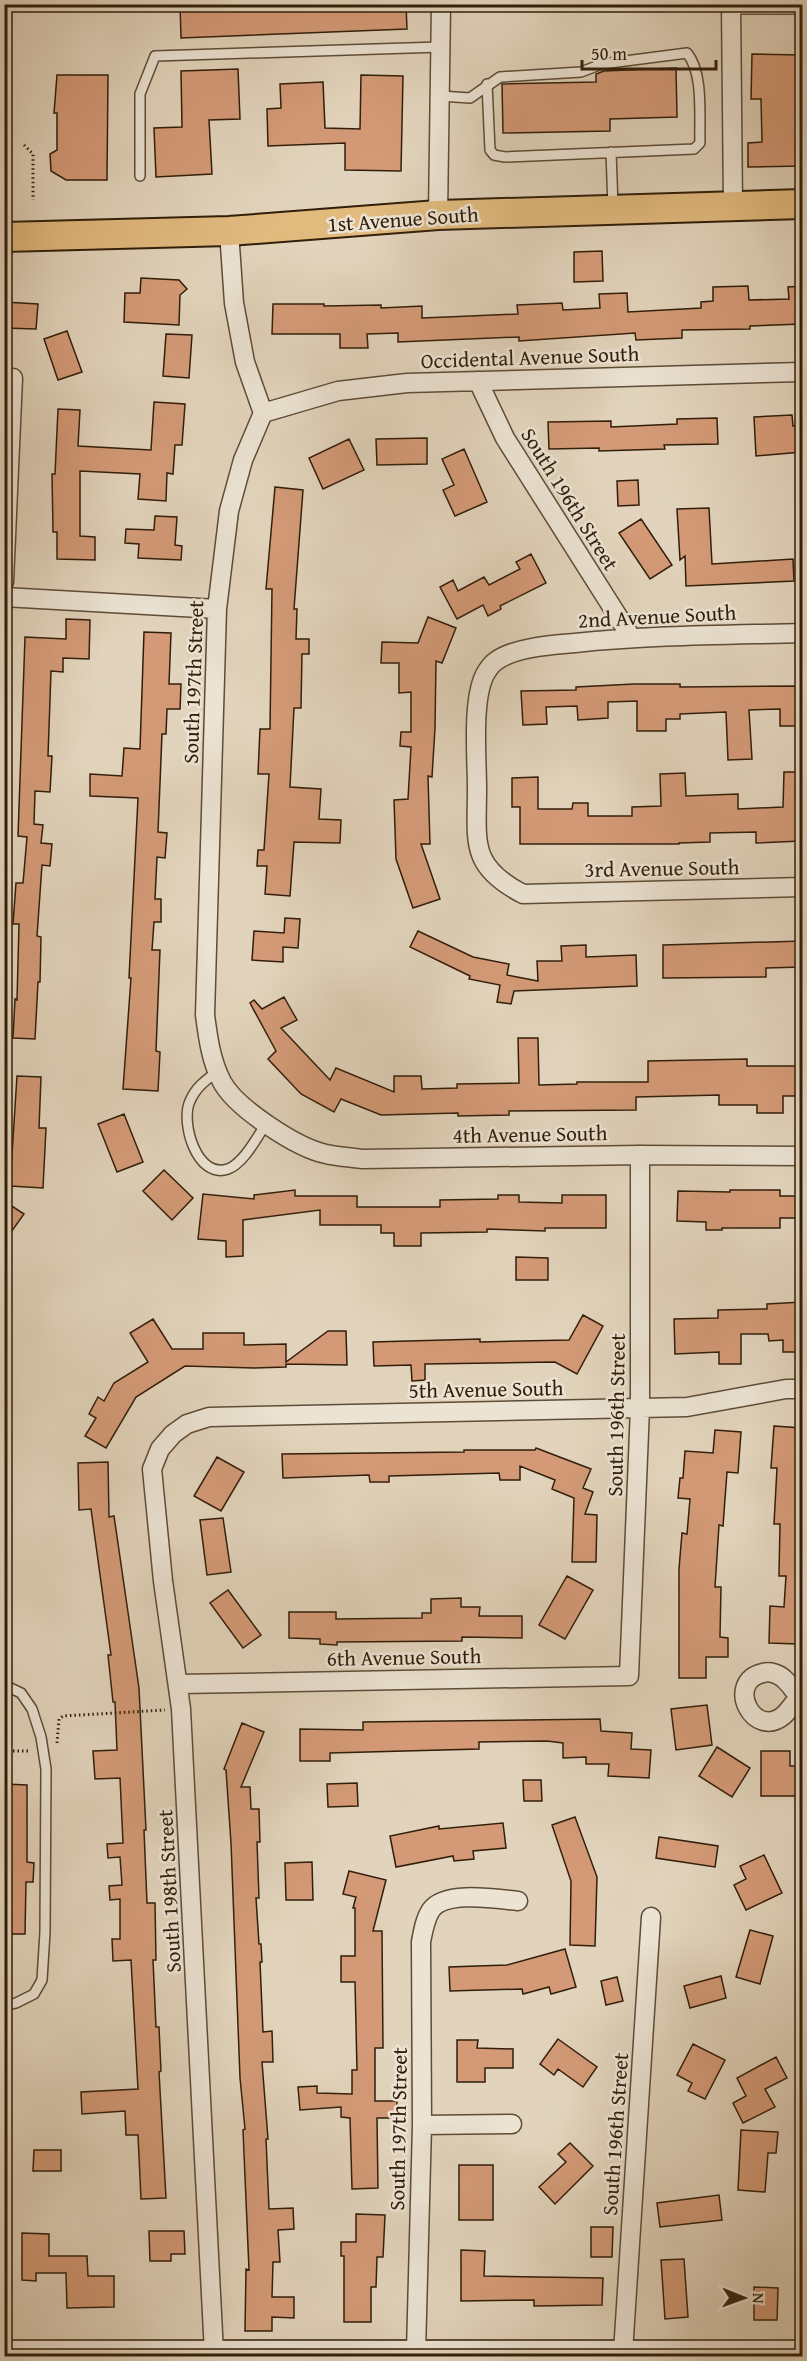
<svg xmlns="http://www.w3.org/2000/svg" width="807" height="2361" viewBox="0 0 807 2361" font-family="'Gentium Book Plus',serif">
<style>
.building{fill:#d49a77;stroke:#311e0a;stroke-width:1.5}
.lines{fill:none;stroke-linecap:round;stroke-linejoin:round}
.service-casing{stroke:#5d4c36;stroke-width:12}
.minor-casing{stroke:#5d4c36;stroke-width:21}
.tertiary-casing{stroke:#5d4c36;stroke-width:26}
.primary-casing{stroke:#311e0a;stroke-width:32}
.path{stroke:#311e0a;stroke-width:3;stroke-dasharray:1.5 3;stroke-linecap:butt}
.service{stroke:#ece3d3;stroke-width:9}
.minor{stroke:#ece3d3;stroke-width:18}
.tertiary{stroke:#ece3d3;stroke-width:22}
.primary{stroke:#e1ba7e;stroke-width:28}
.labels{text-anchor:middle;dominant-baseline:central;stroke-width:5;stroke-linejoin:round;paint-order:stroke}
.street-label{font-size:21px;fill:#311e0a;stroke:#ece3d3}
</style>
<rect width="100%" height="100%" fill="#e2d4bc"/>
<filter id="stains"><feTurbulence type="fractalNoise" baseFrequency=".00333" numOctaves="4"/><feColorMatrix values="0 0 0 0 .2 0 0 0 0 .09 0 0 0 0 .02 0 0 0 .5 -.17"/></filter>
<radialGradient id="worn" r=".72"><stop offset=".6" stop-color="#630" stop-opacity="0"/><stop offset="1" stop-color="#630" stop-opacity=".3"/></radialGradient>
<!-- building -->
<path class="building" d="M180,4H406L407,29L181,38Z
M752,54L802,55V166L748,167V143L762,142L761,99H751Z
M676,68L677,117L610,119V131L503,133L502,84L596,82V74L604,71Z
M238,69L240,119L209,120L212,174L156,177L154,128L182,127L181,71Z
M57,75H108L107,180H66L51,171L50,154L57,150V113H54Z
M361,75L403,76L401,171L345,170V143L268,146L267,109L281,108L280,84L323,82L325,128L360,129Z
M602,251L603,281L574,282V252Z
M141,278L179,280L187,289L180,295L179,325L124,322L125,293H140Z
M748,286L749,300L789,299L788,287L802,286V324L750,326V329L682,330V338L636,340L635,333L519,341V337L398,342V333L367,334L368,348H340V334H272L273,304H324V306L381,305V308L422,306V318L447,317L518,314L517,305L562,303L563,310L600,308L599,294L627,293L628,312L701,308V302L713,301V287Z
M4,302L38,304L36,329L4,328Z
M67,331L82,372L58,380L44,339Z
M166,334L192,335L189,378L163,376Z
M154,402L185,404L182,445H175L173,474L167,473L166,501L138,499L140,474L80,471V536L95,537V560L57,559V532H53L52,474H55L58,409L80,410L78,446L151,450Z
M792,415L793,426H802V452L756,456L754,417Z
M717,418L718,444L664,445L665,449L599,451V448L549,449L548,422L611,421V427L677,424V419Z
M427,438V464L377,465L376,439Z
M349,439L364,470L323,489L309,458Z
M464,449L487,502L455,516L443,490L454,485L442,459Z
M638,480L639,505L618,506L617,481Z
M275,487L303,490L294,609H297L296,639H309V654H302L301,708H294L290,787L321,789L319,819L341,820L340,843L294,842L290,896L265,894L267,866H257L258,850H264L269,774H258L260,729H270L272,589H266Z
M709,508L712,564L793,559L794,581L686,586L685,556L680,560L677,509Z
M155,516L177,517L175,545L182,546L181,560L138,558L139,544L125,543L126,529L154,530Z
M641,519L672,565L650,579L619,533Z
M531,554L546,583L500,606L501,609L488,616L483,605L457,619L440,587L453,580L458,591L484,577L489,585L520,569L516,562Z
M428,617L456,628L442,663L436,661L435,728L432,777L428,776L430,844H421L440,899L413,908L396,859L394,800L408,799L411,747L400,746L401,732H411V692L399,693V663H381L382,642L418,643Z
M66,619L90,620L89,659L63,658V672L51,671L48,756H52L50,792L35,791L34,824L43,825L41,843L52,844L50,866L42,865L37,936L41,937L40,982H38L35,1039L13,1038L15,999L17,1000L19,924H13L16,883H23L27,837L18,836L25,637L66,639Z
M144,632L171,633L169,684H181L180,709H167L166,734H162L158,832L167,833L165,858L157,857L155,899H161V922H154L152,950H160L156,1051L160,1052L158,1091L123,1089L131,978H129L138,798L90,796V774L122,776L124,748L140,749Z
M634,684H680V687L802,686V726H780V709L749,710L752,759L728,760L726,712L680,714V719H666V731H637V701L608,702V718L578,720L577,706L546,707L547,724L523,725L521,691L576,690V687Z
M784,772H802V789H799L801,841L756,843V832L710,833V842L679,843V844H520V807H512V778L538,777V809H572L573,803H588V816H632V807L661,806L660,774L685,773L686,796L738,794V809L783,807Z
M285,918L300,919L298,948L283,947V962L252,960L254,931L284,933Z
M418,931L473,957L509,964L507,975L538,981L537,961H562L561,946L586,945V957L636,955L637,986L514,991L511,1004L497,1002L500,985L469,979L470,976L410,947Z
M802,941V967L766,968V977L663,978V945Z
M284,997L297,1020L281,1028L330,1080L336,1068L394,1092V1076H421L422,1089L457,1088V1084L519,1083L518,1038H538L539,1085L577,1084V1082H648V1061L747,1059V1066H802V1096H783V1113H757V1105H719V1095L636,1097V1110L509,1111V1115L458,1116V1113L381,1115L341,1099L334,1112L301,1094L268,1059L276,1051L250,1003L254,1000L262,1009Z
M17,1076L41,1077L39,1128H46L43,1188L10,1186Z
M124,1114L143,1162L117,1172L98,1124Z
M164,1170L193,1198L172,1220L143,1191Z
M295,1190V1196H357V1207H440V1200L498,1199V1195H519V1202L562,1203V1195H606V1228H545V1231L487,1229V1232L421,1233V1246H394V1233H381V1225H320V1210L243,1220V1256L226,1257V1241L198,1239L203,1194L254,1199V1195Z
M730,1190H780V1196H802V1218H780V1228H722V1230H706V1222L677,1221L678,1191L730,1192Z
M4,1201L24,1214L4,1242Z
M516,1257L548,1258V1280H516Z
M802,1302V1352H783V1340L769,1341L768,1334H741V1364H719V1352L675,1354L674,1319L718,1318V1310L767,1309V1304Z
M583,1315L603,1326L577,1374L555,1362L425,1364V1380L412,1381L411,1365L374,1366L373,1342L480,1339V1342L569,1340Z
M153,1319L172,1349H203V1333H244V1345L286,1344V1362L328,1331H346L347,1365L286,1364V1367L254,1368L185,1366L136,1397L106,1448L85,1436L96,1418L89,1414L98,1397L104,1401L114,1383L148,1362L130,1333Z
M774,1426L802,1428V1623H799L798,1644L769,1643L770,1606L784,1607L786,1576H779L780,1524H774L777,1468H771Z
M715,1430L741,1432L738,1473L727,1472L723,1526L719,1525L715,1587H721L720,1637L728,1638V1657H706V1678H679V1569L682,1533L687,1534L690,1499L678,1498L680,1478H683L685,1451L713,1453Z
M536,1448L591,1469L583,1488L593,1492L585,1514L597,1515L596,1562H572L574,1498L552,1489L555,1480L520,1466V1480H500L499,1473L389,1476V1482H370L369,1475L283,1478L282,1454L464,1452V1450H535Z
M217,1457L244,1472L221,1511L194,1496Z
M108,1462L109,1517L114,1516L139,1688L146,1830H144L147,1903H155L156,1960H153L156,2027H159L161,2071L159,2072L166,2198L141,2199L138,2135H126L125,2111L82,2114L81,2092L138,2089L131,1960L113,1961L112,1939H120V1899L110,1900L109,1886L122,1885L120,1857L108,1858L107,1844L123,1843L120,1778L95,1779L93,1751L117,1750L115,1702H113L108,1655H111L91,1509L79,1510L78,1463Z
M223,1518L231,1572L207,1575L200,1520Z
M567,1576L593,1590L565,1639L539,1625Z
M228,1590L261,1635L243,1648L210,1603Z
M461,1598V1607H480L479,1616H522V1638L462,1637V1641L337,1642V1645L320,1644V1639L289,1638V1612H336V1619L422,1618V1613H431V1599Z
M707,1705L712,1745L676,1750L671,1709Z
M600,1719L601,1731L632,1733L631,1749L651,1750L649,1778L608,1776L609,1764H586V1757L563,1758V1743L547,1741L479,1742V1749L330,1753V1761H300V1729L363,1730V1722Z
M242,1723L264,1732L241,1787H250L251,1809H259L260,1842H257L259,1898H256L259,1944H261L262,1962H260L263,2032L272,2031L273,2062H262L268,2139H266L269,2209L293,2208L294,2229L278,2230L280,2262H273L272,2297H294V2318L272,2317V2331H245L246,2269L249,2270L243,2130L245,2129L240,2078L231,1843L226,1770L224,1769Z
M717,1747L750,1768L732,1797L699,1776Z
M761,1751H790V1766H802V1796H761Z
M523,1780H541L542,1801H524Z
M357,1783L358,1806L328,1807L327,1784Z
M4,1784L27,1785V1862L34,1863L33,1882H26L25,1934H4Z
M575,1817L597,1877L595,1946L570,1945L571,1881L552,1825Z
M503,1823L506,1848L473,1851L474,1859L454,1861L453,1856L396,1867L390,1836L439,1826V1829Z
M659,1837L718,1846L715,1867L656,1858Z
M764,1855L782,1893L746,1910L734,1885L746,1879L740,1866Z
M312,1862L313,1900H286L285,1863Z
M349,1871L386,1880L373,1931H382L383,2048H375V2101H397L396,2118H377L378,2188L352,2189L350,2118L341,2117V2107L300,2110L298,2087L317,2086V2093L352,2094V2070H357L355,1982H341V1956H355V1908H353L356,1897L343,1894Z
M750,1930L773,1936L760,1984L736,1977Z
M565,1949L576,1987L551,1994L549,1987L523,1994L522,1989L450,1991L449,1967L507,1965Z
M721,1976L726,1998L690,2008L684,1986Z
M617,1977L623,2001L606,2005L601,1981Z
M558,2039L597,2067L583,2087L558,2069L554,2075L540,2064Z
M457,2040H478L477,2048L513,2049V2068H485V2082H457Z
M693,2044L725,2060L705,2099L688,2091L692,2083L677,2075Z
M776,2057L787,2078L765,2089L775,2107L743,2123L733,2103L746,2096L737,2078Z
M741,2130L778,2132L776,2153H768L765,2192L738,2190Z
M570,2143L593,2166L555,2204L539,2187L566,2162L558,2154Z
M34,2150H61V2171H33Z
M459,2165H493V2220H459Z
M719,2195L722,2220L660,2227L657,2203Z
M356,2214L385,2215L383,2257H377L376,2287H371V2322H344V2256H341V2242H356Z
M591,2227H613L612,2257H591Z
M149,2231H184L185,2254H171V2261H150Z
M22,2233L49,2234V2256H87L88,2276H114V2307L67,2308L66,2273H36V2281L22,2280Z
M461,2250L485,2251L484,2276L603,2278L602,2305L534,2306V2300L461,2301Z
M684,2259L688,2317L665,2319L661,2260Z
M754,2287L778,2288L777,2320H754Z"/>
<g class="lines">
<defs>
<path id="service" d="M731,9H802
M440,96L470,98L500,77L581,72L602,64L687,53C704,73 699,118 700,143L694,149L505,157L494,155L490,150L487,84
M611,152L613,207
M140,176V94L155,56L440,47
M218,1071C206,1080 196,1087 190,1101C180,1122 197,1180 228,1169C244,1163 257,1137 266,1124
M4,1685L21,1693L32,1709L41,1737L46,1769L45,1932L42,1980L34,1994L16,2003L4,2006"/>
<path id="minor" d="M731,4L733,206
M438,215L441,4
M229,231L234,303L245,362L263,413L243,460L229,511L217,609L205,1015C208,1038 211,1061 222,1082C236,1108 297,1148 326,1154C338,1157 350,1157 362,1159L640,1155L802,1156
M478,381L505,438L631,637
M263,413L338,391L407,383L802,372
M4,582L13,378
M4,597L217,609
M802,633C727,635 651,635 575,643C553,645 515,647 496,661C493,663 489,668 487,671C471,695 477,758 477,788C477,842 469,866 523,894L802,887
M179,1684L629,1676L640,1408V1155
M799,1697C794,1703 789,1710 784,1715C754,1741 724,1682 763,1673C770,1671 779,1674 784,1679C790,1684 794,1691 799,1697H802
M422,2125L512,2124
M416,2352L422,2125L421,1942C423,1931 425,1919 431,1910C445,1890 497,1899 518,1901
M214,2353L181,1709L163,1581L152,1469L160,1449L173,1434L187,1424L209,1417L687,1407L786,1389H802
M623,2353L651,1917"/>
<path id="tertiary" d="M4,2352H802"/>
<path id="primary" d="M4,237L229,231L438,215L802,204"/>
</defs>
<!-- service casing -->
<use href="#service" class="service-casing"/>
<!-- minor casing -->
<use href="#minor" class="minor-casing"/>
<!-- tertiary casing -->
<use href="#tertiary" class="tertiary-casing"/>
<!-- primary casing -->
<use href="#primary" class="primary-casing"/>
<!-- path -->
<path class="path" d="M24,145L33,154V200
M57,1743L59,1719L63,1716L165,1710
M4,1751H29"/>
<!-- service -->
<use href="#service" class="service"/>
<!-- minor -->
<use href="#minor" class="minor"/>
<!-- tertiary -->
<use href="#tertiary" class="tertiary"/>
<!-- primary -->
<use href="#primary" class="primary"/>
</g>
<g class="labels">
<!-- street labels -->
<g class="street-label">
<text transform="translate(403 219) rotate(-4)">1st Avenue South</text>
<text transform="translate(530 357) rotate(-2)">Occidental Avenue South</text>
<text transform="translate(570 499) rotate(58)">South 196th Street</text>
<text transform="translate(657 616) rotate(-3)">2nd Avenue South</text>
<text transform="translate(193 682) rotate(-88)">South 197th Street</text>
<text transform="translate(662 868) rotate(-1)">3rd Avenue South</text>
<text transform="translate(530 1134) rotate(-1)">4th Avenue South</text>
<text transform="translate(486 1389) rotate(-1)">5th Avenue South</text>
<text transform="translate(616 1415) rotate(-89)">South 196th Street</text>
<text transform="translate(404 1657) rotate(-1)">6th Avenue South</text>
<text transform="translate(169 1891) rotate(-93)">South 198th Street</text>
<text transform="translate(398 2129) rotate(-89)">South 197th Street</text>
<text transform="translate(615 2134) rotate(-86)">South 196th Street</text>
</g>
</g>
<!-- margin -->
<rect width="807" height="2361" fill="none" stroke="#e2d4bc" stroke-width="24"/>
<rect x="6" y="6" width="795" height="2349" fill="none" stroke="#311e0a" stroke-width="3"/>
<rect x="12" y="12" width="783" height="2337" fill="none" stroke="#311e0a" stroke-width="1.5"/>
<!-- north arrow -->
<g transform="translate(744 2298) rotate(91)" stroke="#ece3d3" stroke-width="4.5" paint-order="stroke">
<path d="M0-4.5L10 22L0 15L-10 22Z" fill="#311e0a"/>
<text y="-9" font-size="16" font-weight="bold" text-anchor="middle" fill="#311e0a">N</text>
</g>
<!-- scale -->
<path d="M582 60v9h134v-9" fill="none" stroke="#311e0a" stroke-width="3"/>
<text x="591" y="60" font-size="18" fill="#311e0a" stroke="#ece3d3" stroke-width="4.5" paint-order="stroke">50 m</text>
<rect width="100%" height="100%" filter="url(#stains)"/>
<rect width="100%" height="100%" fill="url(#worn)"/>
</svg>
